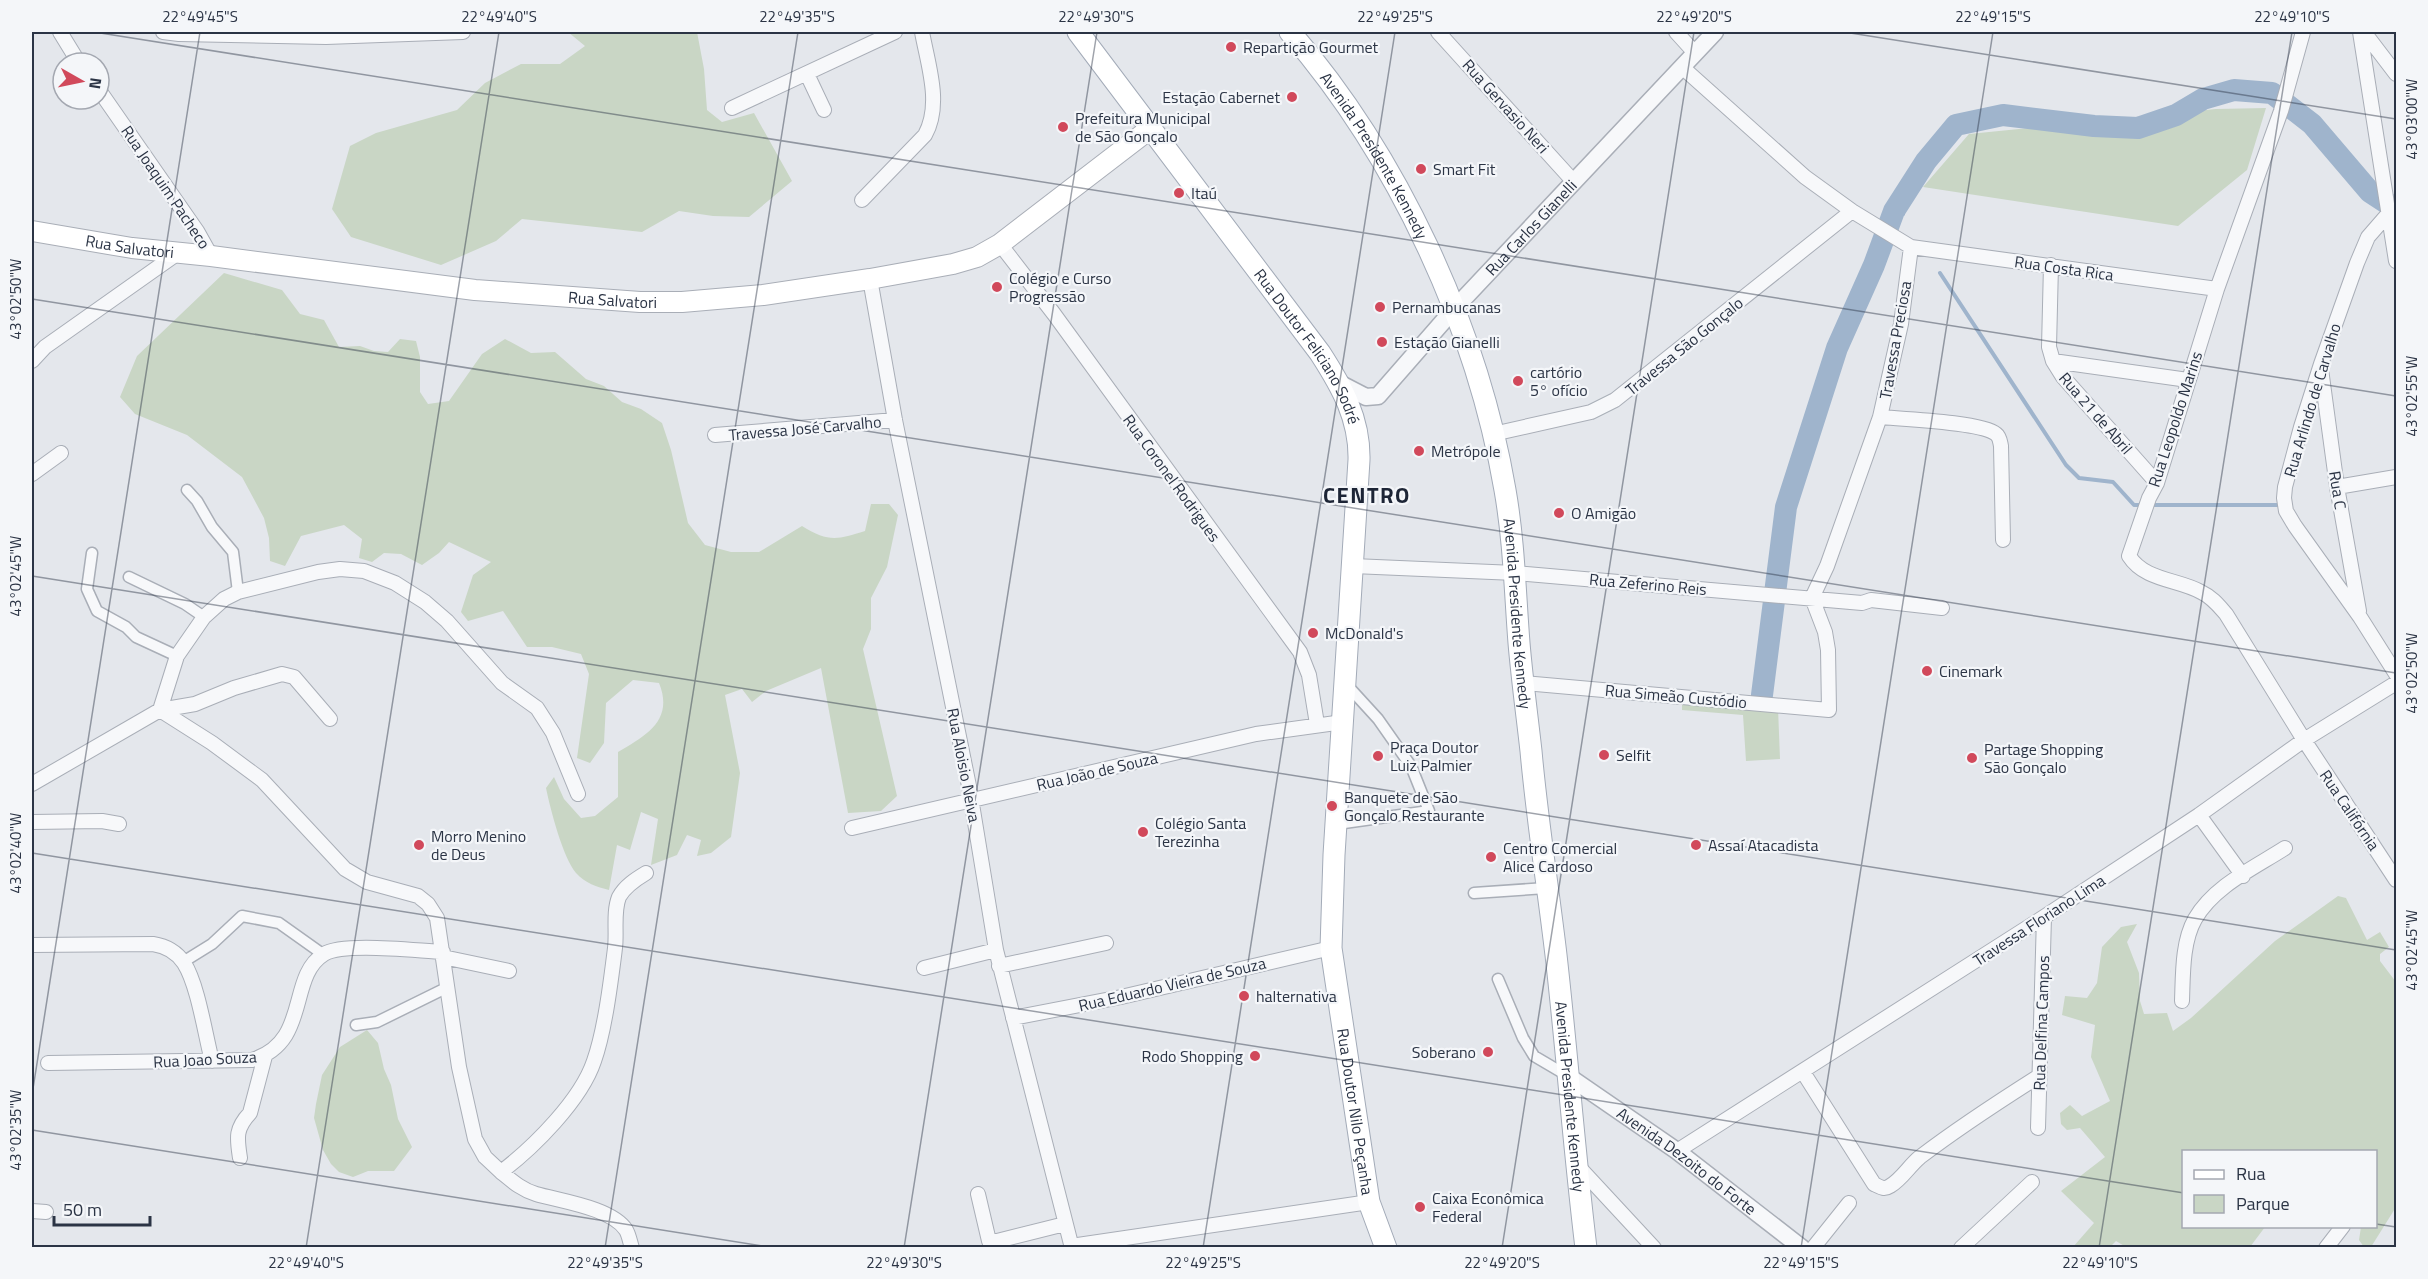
<svg xmlns="http://www.w3.org/2000/svg" width="2428" height="1279" viewBox="0 0 2428 1279" font-family="'Titillium Web',sans-serif">
<style>
.green{fill:#c9d6c5}
.lines{fill:none;stroke-linecap:round;stroke-linejoin:round}
.stream{stroke:#9fb4cc;stroke-width:4}
.river{stroke:#9fb4cc;stroke-width:22}
.pedestrian-casing{stroke:#a9aeb7;stroke-width:13}
.minor-casing{stroke:#a9aeb7;stroke-width:16}
.tertiary-casing{stroke:#a9aeb7;stroke-width:19}
.secondary-casing{stroke:#a9aeb7;stroke-width:22}
.primary-casing{stroke:#a3abb8;stroke-width:23}
.pedestrian{stroke:#f7f8fa;stroke-width:10}
.minor{stroke:#f7f8fa;stroke-width:14}
.tertiary{stroke:#f7f8fa;stroke-width:16}
.secondary{stroke:#fff;stroke-width:20}
.primary{stroke:#fff;stroke-width:21}
.ticks{fill:none;stroke:#2b3445;stroke-width:1.5;stroke-opacity:0.45}
.poi-dot{fill:#d1495b;stroke:#f4f6f9;stroke-width:2}
.labels{text-anchor:middle;dominant-baseline:central;stroke-width:4.5;stroke-linejoin:round;paint-order:stroke}
.poi-label{font-size:16px;fill:#2b3445;stroke:#f4f6f9;text-anchor:start}
.street-label{font-size:16px;fill:#2b3445;stroke:#f4f6f9}
.district-label{font-size:22px;font-weight:bold;letter-spacing:1.5px;fill:#1d2536;stroke:#f4f6f9}
.neatline{fill:none;stroke:#2b3445;stroke-width:2}
.ticks-label{font-size:15px;text-anchor:middle;fill:#2b3445}
</style>
<rect width="100%" height="100%" fill="#e4e7ec"/>
<!-- green -->
<path class="green" d="M568,32H697L704,69L707,110L722,122L754,113L792,181L749,217L713,216L679,211L642,232L522,219L496,241L441,265L351,237L332,209L350,146L376,133L457,110L485,83L521,64H560L585,46Z
M2266,108L2247,170L2178,226L1923,187L1969,134L2216,109Z
M224,273L282,290L300,314L324,320L339,347L360,346L374,351L388,352L400,339L416,341L420,357V392L428,404L449,401L482,354L505,339L531,353L555,352L586,379L604,386L622,402L641,409L662,423L671,450L688,523L705,545L731,552H759L802,526C828,542 837,540 865,531L871,504H889L898,515L887,567L871,598V629L863,649L897,796L881,811L848,813L821,668L766,691L752,702L742,689L725,695L740,773L731,837L711,853L697,856L701,840L687,835L677,855L651,865L658,819L641,812L630,850L617,845L609,890C597,887 585,883 576,873C563,858 550,808 546,788L554,777L564,799L581,818L595,816L618,797V752C647,735 674,720 659,683L633,680L606,703L604,743L590,763L577,758L589,674L581,654L552,647H527L503,611L468,621L461,612L473,575L491,562L449,542L439,553L422,565L401,554L384,553L372,562L359,558L362,539L344,525L301,536L285,566L270,561L269,538L264,518L242,477L187,435L135,414L120,397L137,356Z
M1682,702L1778,708L1780,759L1746,761L1743,715L1682,710Z
M2338,896L2346,898L2367,940L2380,932L2389,947L2380,954V961L2396,982V1207L2371,1247H2364L2359,1240L2361,1227L2376,1226V1152H2184V1226L2265,1227L2250,1247H2126L2116,1241L2110,1247H2073L2094,1223L2061,1191L2105,1157L2080,1128L2067,1130L2061,1124L2060,1113L2070,1105L2082,1116L2110,1101L2091,1057L2095,1025L2062,1015L2065,996L2087,998L2097,983L2102,947L2121,927L2137,924L2127,942L2139,973L2140,1001L2144,1014L2167,1013L2173,1031L2191,1018L2275,941Z
M367,1030L378,1043L384,1069L391,1085L398,1119L412,1147L394,1171H368L353,1177L339,1172L331,1164L323,1150L314,1118L316,1104L322,1075L340,1047Z"/>
<g class="lines">
<!-- stream -->
<path class="stream" d="M1898,206L1903,214
M1940,273L2066,465L2079,478L2113,482L2134,505H2277"/>
<!-- river -->
<path class="river" d="M1762,695L1786,507L1837,348L1874,265L1894,211L1926,161L1956,125L2003,115L2094,126L2138,128L2176,115L2203,99L2234,90L2272,93L2312,124L2370,192L2396,209"/>
<defs>
<path id="pedestrian" d="M187,490L197,501L212,527L233,552L238,592
M92,553L87,589L97,611L126,627L136,637L177,656
M129,577L185,604L204,617
M1337,824L1429,811L1411,766L1378,719L1346,684
M1474,893L1546,888
M183,962L212,944L242,916L279,923L324,955
M1498,979L1523,1038L1534,1056L1568,1076
M356,1025L377,1022L446,988"/>
<path id="minor" d="M60,32L79,63
M163,32L179,34L326,37L463,32
M1438,32L1574,182
M1676,32L1695,53
M2303,32L2281,111L2217,289L2157,483L2149,498L2129,556C2145,581 2178,579 2201,592C2212,597 2219,606 2226,614L2304,740L2396,880
M2360,32L2396,261
M2364,32L2396,74
M1682,67L1805,177L1852,211L1911,247L2217,289
M807,74L824,110
M99,90L197,231L211,256
M732,108L895,32
M862,200L925,135C942,104 928,65 922,32
M2388,214L2368,237L2357,263L2321,364L2301,427L2285,487L2284,498L2286,511L2295,526L2360,617L2396,674
M1000,244L1054,314L1300,652L1309,675L1317,724
M2051,265L2049,347L2053,361L2063,377L2157,483
M870,279L895,420L969,786L996,950L1072,1248
M32,361L45,347L178,253
M2053,361L2188,380
M2321,369L2337,487L2359,611
M1880,417C1902,419 1982,422 1996,434C2000,437 2000,442 2001,446L2003,540
M1493,434L1591,412L1615,400L1852,211
M715,435L895,420
M32,474L61,453
M2337,487L2396,477
M1353,566L1515,573L1862,603L1871,600L1942,608
M1523,683L1829,710L1828,650L1825,632L1812,598L1827,566L1880,417L1901,324L1911,247
M160,710L212,743L262,780L345,869L367,882L418,896L428,904L437,918L459,1067L475,1139L485,1157L501,1172C534,1147 581,1100 594,1061C605,1030 611,980 615,948C617,932 613,912 619,897C625,886 636,879 646,873
M160,710L195,704L234,688L282,674L294,677L330,719
M32,784L160,710L177,656L204,617L224,599L238,592L318,572L340,569L364,571L395,583L425,602L447,621L502,683L537,708L553,733L578,794
M2199,815L2243,876
M32,822L102,821L119,824
M852,828L1256,734L1343,722
M32,945L153,944C166,946 176,951 184,963C198,985 205,1034 212,1061
M443,957L509,971
M999,966L1106,943
M924,968L996,950
M2182,1001C2183,975 2182,942 2195,919C2214,886 2254,868 2285,848
M1013,1018L1121,997L1331,948
M48,1063L252,1060C311,1042 287,977 324,954C344,942 417,951 443,952
M1803,1072L1874,1184C1880,1187 1884,1190 1890,1186C1902,1179 1909,1166 1920,1157C1958,1128 1998,1102 2039,1076
M2038,1128L2044,917
M1677,1151L2044,917L2199,815L2304,740L2396,683
M240,1158C237,1138 235,1129 250,1113L265,1056
M1577,1165L1654,1248
M501,1172C512,1181 522,1190 536,1194C560,1201 612,1208 626,1230C629,1235 630,1242 632,1248
M978,1194L989,1241H997L1065,1224
M32,1211L46,1212
M1071,1246L1369,1202
M1813,1248L1849,1203
M1961,1248L2032,1182
M2326,1248L2343,1226"/>
<g id="tertiary">
<path id="s1" d="M1339,383L1366,397L1378,396L1454,309L1715,32"/>
<path id="s2" d="M1568,1076L1677,1151L1802,1248"/>
</g>
<g id="secondary">
<path id="s3" d="M32,231L132,248L211,256L475,290L640,302H682L763,295L870,279L953,264L977,257L1000,244L1151,128"/>
</g>
<g id="primary">
<path id="s4" d="M1078,32L1320,353C1342,387 1360,419 1359,460L1334,855L1331,948L1369,1202L1386,1248"/>
<path id="s5" d="M1290,32C1398,157 1477,327 1505,490C1514,541 1515,592 1519,643C1522,679 1527,715 1531,751C1537,819 1548,887 1556,955C1567,1052 1574,1150 1586,1248"/>
</g>
</defs>
<!-- pedestrian casing -->
<use href="#pedestrian" class="pedestrian-casing"/>
<!-- minor casing -->
<use href="#minor" class="minor-casing"/>
<!-- tertiary casing -->
<use href="#tertiary" class="tertiary-casing"/>
<!-- secondary casing -->
<use href="#secondary" class="secondary-casing"/>
<!-- primary casing -->
<use href="#primary" class="primary-casing"/>
<!-- pedestrian -->
<use href="#pedestrian" class="pedestrian"/>
<!-- minor -->
<use href="#minor" class="minor"/>
<!-- tertiary -->
<use href="#tertiary" class="tertiary"/>
<!-- secondary -->
<use href="#secondary" class="secondary"/>
<!-- primary -->
<use href="#primary" class="primary"/>
</g>
<!-- ticks -->
<path class="ticks" d="M94,32L2396,396M1844,32L2396,119M32,299L2396,673M32,576L2396,950M32,853L2184,1193M32,1095L200,32M32,1130L775,1248M2376,1224L2396,1227M306,1248L499,32M605,1248L798,32M904,1248L1097,32M1203,1248L1395,32M1502,1248L1694,32M1801,1248L1993,32M2099,1248L2292,32"/>
<!-- markers -->
<g class="poi-dot">
<circle cx="1231" cy="47" r="6"/>
<circle cx="1292" cy="97" r="6"/>
<circle cx="1063" cy="127" r="6"/>
<circle cx="1421" cy="169" r="6"/>
<circle cx="1179" cy="193" r="6"/>
<circle cx="997" cy="287" r="6"/>
<circle cx="1380" cy="307" r="6"/>
<circle cx="1382" cy="342" r="6"/>
<circle cx="1518" cy="381" r="6"/>
<circle cx="1419" cy="451" r="6"/>
<circle cx="1559" cy="513" r="6"/>
<circle cx="1313" cy="633" r="6"/>
<circle cx="1927" cy="671" r="6"/>
<circle cx="1604" cy="755" r="6"/>
<circle cx="1378" cy="756" r="6"/>
<circle cx="1972" cy="758" r="6"/>
<circle cx="1332" cy="806" r="6"/>
<circle cx="1143" cy="832" r="6"/>
<circle cx="419" cy="845" r="6"/>
<circle cx="1696" cy="845" r="6"/>
<circle cx="1491" cy="857" r="6"/>
<circle cx="1244" cy="996" r="6"/>
<circle cx="1488" cy="1052" r="6"/>
<circle cx="1255" cy="1056" r="6"/>
<circle cx="1420" cy="1207" r="6"/>
</g>
<g class="labels">
<!-- poi labels -->
<g class="poi-label">
<text x="1243" y="47">Repartição Gourmet</text>
<text x="1280" y="97" text-anchor="end">Estação Cabernet</text>
<text x="1075" y="118">Prefeitura Municipal<tspan x="1075" dy="18">de São Gonçalo</tspan></text>
<text x="1433" y="169">Smart Fit</text>
<text x="1191" y="193">Itaú</text>
<text x="1009" y="278">Colégio e Curso<tspan x="1009" dy="18">Progressão</tspan></text>
<text x="1392" y="307">Pernambucanas</text>
<text x="1394" y="342">Estação Gianelli</text>
<text x="1530" y="372">cartório<tspan x="1530" dy="18">5° ofício</tspan></text>
<text x="1431" y="451">Metrópole</text>
<text x="1571" y="513">O Amigão</text>
<text x="1325" y="633">McDonald's</text>
<text x="1939" y="671">Cinemark</text>
<text x="1390" y="747">Praça Doutor<tspan x="1390" dy="18">Luiz Palmier</tspan></text>
<text x="1984" y="749">Partage Shopping<tspan x="1984" dy="18">São Gonçalo</tspan></text>
<text x="1616" y="755">Selfit</text>
<text x="1344" y="797">Banquete de São<tspan x="1344" dy="18">Gonçalo Restaurante</tspan></text>
<text x="1155" y="823">Colégio Santa<tspan x="1155" dy="18">Terezinha</tspan></text>
<text x="431" y="836">Morro Menino<tspan x="431" dy="18">de Deus</tspan></text>
<text x="1708" y="845">Assaí Atacadista</text>
<text x="1503" y="848">Centro Comercial<tspan x="1503" dy="18">Alice Cardoso</tspan></text>
<text x="1256" y="996">halternativa</text>
<text x="1476" y="1052" text-anchor="end">Soberano</text>
<text x="1243" y="1056" text-anchor="end">Rodo Shopping</text>
<text x="1432" y="1198">Caixa Econômica<tspan x="1432" dy="18">Federal</tspan></text>
</g>
<!-- street labels -->
<g class="street-label">
<text transform="translate(1506 106) rotate(48)">Rua Gervasio Neri</text>
<text stroke="none"><textPath href="#s5" startOffset="150">Avenida Presidente Kennedy</textPath></text>
<text transform="translate(166 187) rotate(56)">Rua Joaquim Pacheco</text>
<text stroke="none"><textPath href="#s1" startOffset="270">Rua Carlos Gianelli</textPath></text>
<text stroke="none"><textPath href="#s3" startOffset="99">Rua Salvatori</textPath></text>
<text transform="translate(2064 268) rotate(8)">Rua Costa Rica</text>
<text stroke="none"><textPath href="#s3" startOffset="585">Rua Salvatori</textPath></text>
<text transform="translate(1895 340) rotate(-80)">Travessa Preciosa</text>
<text transform="translate(1684 346) rotate(-39)">Travessa São Gonçalo</text>
<text stroke="none"><textPath href="#s4" startOffset="390">Rua Doutor Feliciano Sodré</textPath></text>
<text transform="translate(2312 400) rotate(-73)">Rua Arlindo de Carvalho</text>
<text transform="translate(2096 413) rotate(49)">Rua 21 de Abril</text>
<text transform="translate(2175 419) rotate(-72)">Rua Leopoldo Marins</text>
<text transform="translate(805 428) rotate(-5)">Travessa José Carvalho</text>
<text transform="translate(1172 478) rotate(54)">Rua Coronel Rodrigues</text>
<text transform="translate(2338 490) rotate(81)">Rua C</text>
<text transform="translate(1648 584) rotate(5)">Rua Zeferino Reis</text>
<text stroke="none"><textPath href="#s5" startOffset="636">Avenida Presidente Kennedy</textPath></text>
<text transform="translate(1676 696) rotate(5)">Rua Simeão Custódio</text>
<text transform="translate(964 765) rotate(79)">Rua Aloisio Neiva</text>
<text transform="translate(1097 771) rotate(-13)">Rua João de Souza</text>
<text transform="translate(2350 810) rotate(56)">Rua Califórnia</text>
<text transform="translate(2039 920) rotate(-33)">Travessa Floriano Lima</text>
<text transform="translate(1172 984) rotate(-13)">Rua Eduardo Vieira de Souza</text>
<text transform="translate(2041 1023) rotate(-88)">Rua Delfina Campos</text>
<text transform="translate(205 1059) rotate(-3)">Rua Joao Souza</text>
<text stroke="none"><textPath href="#s5" startOffset="1122">Avenida Presidente Kennedy</textPath></text>
<text stroke="none"><textPath href="#s4" startOffset="1172">Rua Doutor Nilo Peçanha</textPath></text>
<text stroke="none"><textPath href="#s2" startOffset="146">Avenida Dezoito do Forte</textPath></text>
</g>
<!-- district labels -->
<g class="district-label">
<text x="1367" y="495">CENTRO</text>
</g>
</g>
<!-- border -->
<rect width="2428" height="1279" fill="none" stroke="#f4f6f9" stroke-width="66"/>
<!-- legend -->
<rect x="2182" y="1150" width="195" height="78" fill="#f4f6f9" stroke="#a4a8b1" stroke-width="1.5"/>
<rect x="2194" y="1170" width="30" height="9" fill="#ffffff" stroke="#a4a8b1" stroke-width="1.5"/>
<text x="2236" y="1180" font-size="18" fill="#2b3445">Rua</text>
<rect x="2194" y="1195" width="30" height="18" fill="#c9d6c5" stroke="#a4a8b1" stroke-width="1.5"/>
<text x="2236" y="1210" font-size="18" fill="#2b3445">Parque</text>
<!-- north arrow -->
<g transform="translate(81 81) rotate(99)"><circle r="28" fill="#f4f6f9" stroke="#a4a8b1" stroke-width="1.5"/>
<path d="M0-4.5L10 22L0 15L-10 22Z" fill="#d1495b"/>
<text y="-9" font-size="16" font-weight="bold" text-anchor="middle" fill="#2b3445">N</text>
</g>
<!-- scale -->
<path d="M54 1216v9h96v-9" fill="none" stroke="#2b3445" stroke-width="3"/>
<text x="63" y="1216" font-size="18" fill="#2b3445" stroke="#f4f6f9" stroke-width="4.5" paint-order="stroke">50 m</text>
<rect x="33" y="33" width="2362" height="1213" class="neatline"/>
<g class="ticks-label">
<text x="200" y="22">22°49'45"S</text>
<text x="499" y="22">22°49'40"S</text>
<text x="797" y="22">22°49'35"S</text>
<text x="1096" y="22">22°49'30"S</text>
<text x="1395" y="22">22°49'25"S</text>
<text x="1694" y="22">22°49'20"S</text>
<text x="1993" y="22">22°49'15"S</text>
<text x="2292" y="22">22°49'10"S</text>
<text transform="translate(2412 119) rotate(-90)" y="5">43°03'00"W</text>
<text transform="translate(16 299) rotate(-90)" y="5">43°02'50"W</text>
<text transform="translate(2412 396) rotate(-90)" y="5">43°02'55"W</text>
<text transform="translate(16 576) rotate(-90)" y="5">43°02'45"W</text>
<text transform="translate(2412 673) rotate(-90)" y="5">43°02'50"W</text>
<text transform="translate(16 853) rotate(-90)" y="5">43°02'40"W</text>
<text transform="translate(2412 950) rotate(-90)" y="5">43°02'45"W</text>
<text transform="translate(16 1130) rotate(-90)" y="5">43°02'35"W</text>
<text x="306" y="1268">22°49'40"S</text>
<text x="605" y="1268">22°49'35"S</text>
<text x="904" y="1268">22°49'30"S</text>
<text x="1203" y="1268">22°49'25"S</text>
<text x="1502" y="1268">22°49'20"S</text>
<text x="1801" y="1268">22°49'15"S</text>
<text x="2100" y="1268">22°49'10"S</text>
</g>
</svg>
